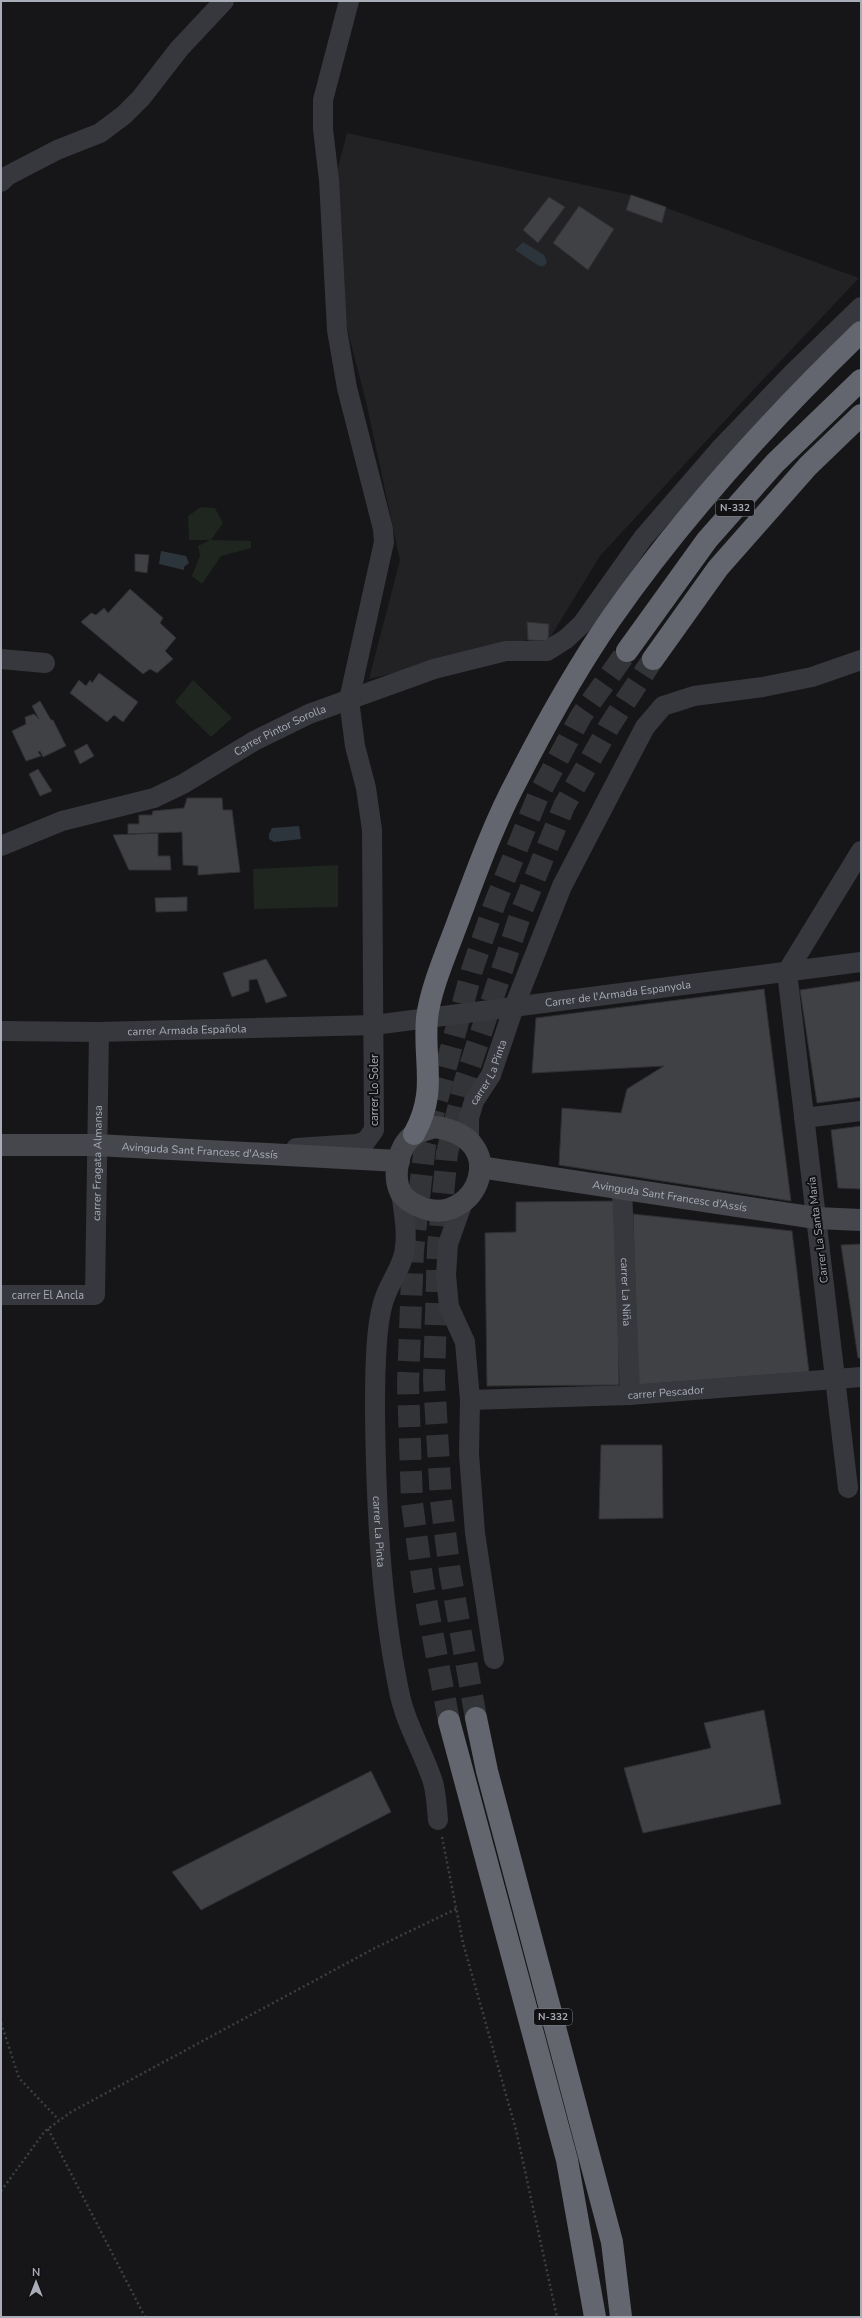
<svg xmlns="http://www.w3.org/2000/svg" width="862" height="2318" viewBox="0 0 862 2318" font-family="'Nunito Sans',sans-serif">
<style>
.built{fill:#222225}
.green{fill:#1e261f}
.water{fill:#2c353c}
.building{fill:#404145;stroke:#303034}
.lines{fill:none;stroke-linecap:round;stroke-linejoin:round}
.highway-tunnel{stroke:#333438;stroke-width:22;stroke-dasharray:22 11;stroke-linecap:butt}
.path{stroke:#3d3f44;stroke-width:2.5;stroke-dasharray:2 3;stroke-linecap:butt}
.street{stroke:#37383d;stroke-width:20}
.secondary{stroke:#45474d;stroke-width:22}
.highway{stroke:#63666e;stroke-width:22}
.labels{text-anchor:middle;dominant-baseline:central;stroke-width:4;stroke-linejoin:round;paint-order:stroke}
.shield{fill:#111113;stroke:#7b7e86;stroke-width:1}
.shield-label{font-size:10px;font-weight:bold;fill:#a8adb8}
.street-label{font-size:11px;fill:#a8adb8;stroke:#111113}
</style>
<rect width="100%" height="100%" fill="#161618"/>
<!-- built -->
<path class="built" d="M347,133L631,195L859,278L756,387L600,556L548,641L528,640L369,679L400,560L367,406L344,316L336,175Z"/>
<!-- green -->
<path class="green" d="M201,507L215,508L223,523L211,540L251,541V548L221,556L202,584L192,576L200,556L198,546L210,540H189L188,516Z
M193,680L232,718L211,737L175,702Z
M338,865V907L254,909L253,869Z"/>
<!-- water -->
<path class="water" d="M523,242L544,255L547,262L544,266H539L515,250Z
M161,551L186,556L189,563L184,567V570L159,564Z
M299,826L301,839L274,842L269,839V834L272,828Z"/>
<!-- building -->
<path class="building" d="M631,195L666,207L662,223L626,210Z
M549,197L565,207L538,243L523,230Z
M579,206L614,229L588,270L553,243Z
M135,554L149,555L147,573L135,571Z
M130,589L163,618L160,623L176,638L165,651L173,659L157,673L150,669L143,674L81,622L91,613L96,615L104,608L108,613Z
M527,622L549,624L548,641L528,640Z
M99,673L138,702L123,722L114,715L107,722L70,693L79,680L86,686L90,680L92,683Z
M40,701L51,720H53L66,746L43,757L40,751L38,752L41,756L26,761L12,731L26,724L25,717L34,714L39,719L32,706Z
M87,744L94,756L80,764L74,751Z
M38,769L52,791L40,796L29,774Z
M187,798H222L223,810H232L240,872L198,875V866L183,865L182,832L128,834V824H139V815H152L153,811L184,808Z
M158,833V856H170L171,870H129L113,835Z
M187,897V911L156,912L155,898Z
M266,959L287,996L266,1003L257,979L249,980V991L232,997L223,973Z
M861,981V1097L817,1103L800,990Z
M764,989L791,1201L559,1165L562,1108L621,1113L627,1089L664,1066L532,1073L536,1018Z
M861,1126V1189L838,1188L831,1130Z
M617,1201L619,1385L487,1386L485,1233L516,1232V1202Z
M633,1214L792,1231L809,1372L638,1385Z
M861,1244V1358H858L841,1245Z
M601,1445H662L663,1518L599,1519Z
M764,1710L781,1804L643,1833L624,1768L711,1748L704,1723Z
M371,1771L391,1812L201,1910L172,1872Z"/>
<g class="lines">
<!-- highway-tunnel -->
<path class="highway-tunnel" d="M476,1718L450,1572L441,1500L434,1380L438,1247L447,1153L465,1081L522,910L564,806L610,725L653,659
M449,1721L423,1584L412,1503L408,1384L413,1250L425,1145L472,970L495,903L538,796L581,716L627,651"/>
<!-- path -->
<path class="path" d="M442,1837L463,1943L516,2130L557,2317
M1,2023L19,2078L59,2120
M48,2129L145,2317
M1,2191L45,2131L71,2112L375,1948L456,1909"/>
<!-- street -->
<g class="street">
<path d="M1,182L7,176L57,150L100,133L124,115L141,98L179,49L224,1"/>
<path d="M1,659L45,663"/>
<path id="s1" d="M1,846L62,821L154,798L183,784L254,741L309,714L434,669L506,651H547L566,639L582,624L643,538L720,449L793,373L861,307"/>
<path id="s2" d="M1,1031L99,1032L374,1025L861,962"/>
<path d="M804,1118L861,1111"/>
<path id="s3" d="M469,1140V1118L474,1101L491,1075L514,1007L562,886L645,727L663,706L694,696L763,687L812,677L861,660"/>
<path d="M296,1148L357,1144L366,1141L374,1130L372,830L366,788L355,746L349,700L384,542L383,529L347,388L337,330L329,180L323,129V100L349,1"/>
<path id="s4" d="M622,1188L630,1395"/>
<path id="s5" d="M401,1193C404,1214 410,1242 401,1263C395,1278 385,1291 382,1307C375,1333 375,1382 375,1410C376,1503 380,1599 399,1691C405,1723 423,1751 433,1782C436,1793 437,1807 438,1820"/>
<path d="M463,1202L448,1244L446,1275L449,1307L465,1342L470,1400L469,1454L475,1533L494,1659"/>
<path id="s6" d="M1,1295H95L99,1032"/>
<path id="s7" d="M470,1400L630,1395L861,1377"/>
<path d="M848,1488L787,972L861,851"/>
</g>
<!-- secondary -->
<g class="secondary">
<path d="M435,1127C514,1138 476,1227 423,1208C415,1205 406,1201 401,1193C392,1176 398,1145 415,1134C420,1131 429,1129 435,1127Z"/>
<path id="s8" d="M1,1145H96L399,1161"/>
<path id="s9" d="M480,1167L816,1218L861,1220"/>
</g>
<!-- highway -->
<path class="highway" d="M627,651L707,540L775,463L861,380
M653,659L718,568L808,466L861,415
M414,1134C438,1091 423,1062 427,1018C430,990 447,951 457,924C475,876 493,825 517,780C545,725 575,671 610,620C683,515 769,421 861,332
M476,1718L487,1771L612,2242L621,2317
M449,1721L567,2160L595,2317"/>
</g>
<g class="labels">
<!-- shield labels -->
<g class="shield">
<rect x="716" y="500" width="38" height="16" rx="3"/>
<rect x="534" y="2009" width="38" height="16" rx="3"/>
</g>
<g class="shield-label">
<text x="735" y="508">N-332</text>
<text x="553" y="2017">N-332</text>
</g>
<!-- street labels -->
<g class="street-label">
<text stroke="none"><textPath href="#s1" startOffset="304">Carrer Pintor Sorolla</textPath></text>
<text stroke="none"><textPath href="#s2" startOffset="619">Carrer de l'Armada Espanyola</textPath></text>
<text stroke="none"><textPath href="#s2" startOffset="186">carrer Armada Española</textPath></text>
<text stroke="none"><textPath href="#s3" startOffset="72">carrer La Pinta</textPath></text>
<text transform="translate(374 1090) rotate(-90)">carrer Lo Soler</text>
<text stroke="none"><textPath href="#s8" startOffset="199">Avinguda Sant Francesc d'Assís</textPath></text>
<text stroke="none"><textPath href="#s6" startOffset="226">carrer Fragata Almansa</textPath></text>
<text stroke="none"><textPath href="#s9" startOffset="192">Avinguda Sant Francesc d’Assís</textPath></text>
<text transform="translate(818 1230) rotate(-97)">Carrer La Santa María</text>
<text stroke="none"><textPath href="#s4" startOffset="104">carrer La Niña</textPath></text>
<text stroke="none"><textPath href="#s6" startOffset="47">carrer El Ancla</textPath></text>
<text stroke="none"><textPath href="#s7" startOffset="196">carrer Pescador</textPath></text>
<text stroke="none"><textPath href="#s5" startOffset="344">carrer La Pinta</textPath></text>
</g>
</g>
<!-- border -->
<rect width="862" height="2318" fill="none" stroke="#a8adb8" stroke-width="4"/>
<!-- north arrow -->
<g transform="translate(36 2282)" stroke="#111113" stroke-width="3" paint-order="stroke">
<path d="M0-3L7 15L0 10L-7 15Z" fill="#a8adb8"/>
<text y="-6" font-size="11" font-weight="bold" text-anchor="middle" fill="#a8adb8">N</text>
</g>
</svg>
